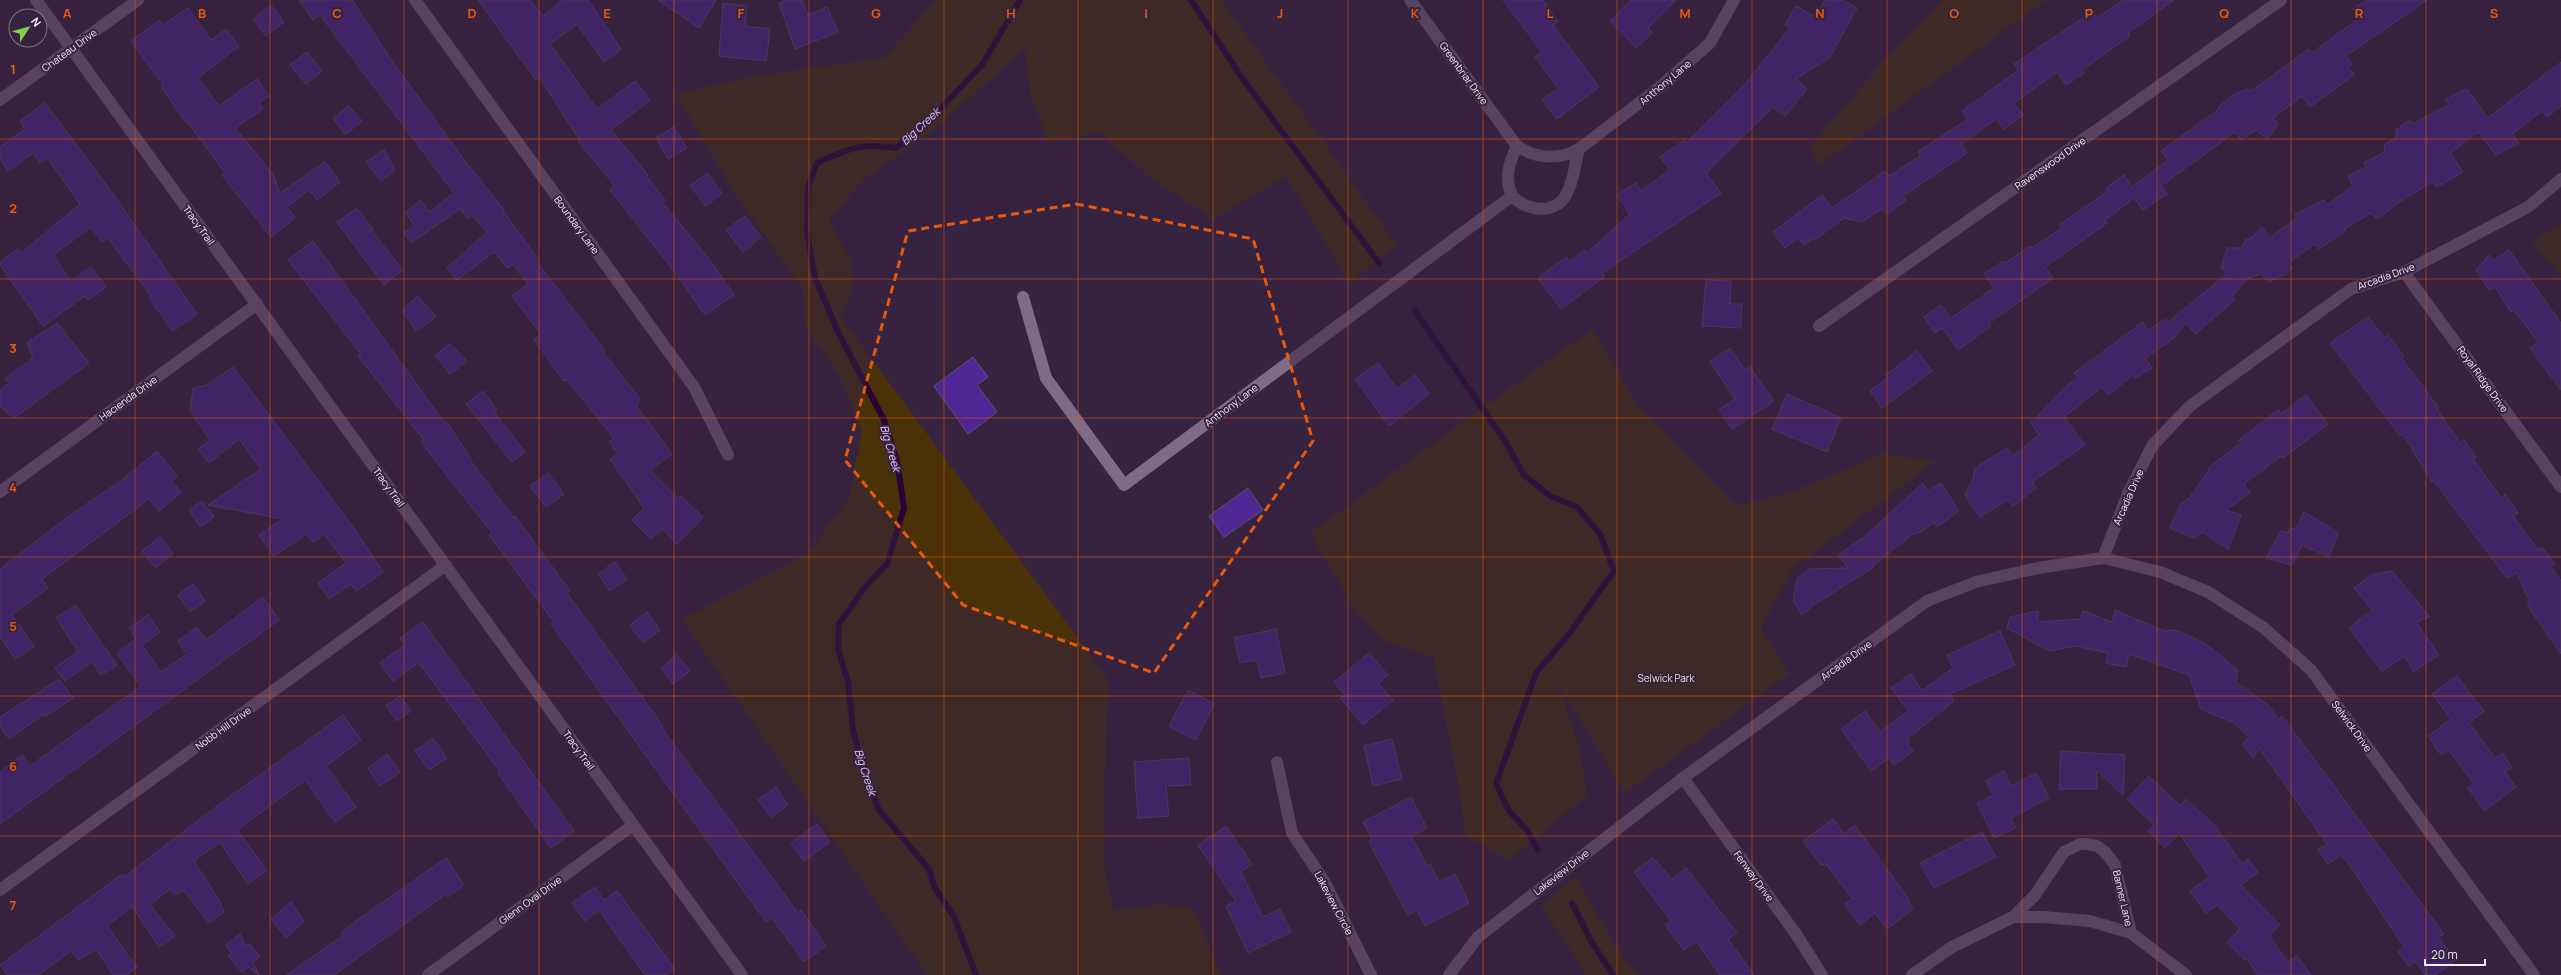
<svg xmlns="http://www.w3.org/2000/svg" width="2561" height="975" viewBox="0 0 2561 975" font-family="Manrope,sans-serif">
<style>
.green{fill:#4b3108}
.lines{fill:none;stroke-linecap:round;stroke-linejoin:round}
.stream{stroke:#290238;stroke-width:6}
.building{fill:#4f2694;stroke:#5a5374}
.street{stroke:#7e6a89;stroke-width:12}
.marked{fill:none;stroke:#e8590c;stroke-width:3;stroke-dasharray:8 5;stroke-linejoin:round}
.grid{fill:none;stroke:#e8590c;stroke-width:1;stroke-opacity:0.55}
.labels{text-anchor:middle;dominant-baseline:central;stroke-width:4;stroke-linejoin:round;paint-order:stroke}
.street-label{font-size:10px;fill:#f6eafc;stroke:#36233f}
.park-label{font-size:10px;fill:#f2dec5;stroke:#36233f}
.water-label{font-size:11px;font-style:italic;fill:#eac7fb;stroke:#36233f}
.grid-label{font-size:13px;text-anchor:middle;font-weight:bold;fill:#e8590c;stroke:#36233f;stroke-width:4;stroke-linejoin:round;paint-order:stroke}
</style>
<rect width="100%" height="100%" fill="#36233f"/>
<!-- green -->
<path class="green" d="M936,0H1221L1397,245L1349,283L1286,176L1214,219L1150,178L1101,132L1049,142L1031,97L1025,49L928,134L863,180L829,219L852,263L851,296L840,316L1108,679L1103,827L1105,870L1113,911L1163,904L1195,910L1220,975H927L682,619L806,555L848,500L862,432L839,375L806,328L802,288L734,192L676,94L756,76L884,58Z
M1942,0H2046L1819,165L1810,147L1895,48Z
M2561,223V277L2532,242Z
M1592,329L1638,406L1736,506L1789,493L1882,454L1935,461L1792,569L1761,628L1789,674L1625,793L1558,684L1578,743L1587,796L1508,860L1466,836L1457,776L1433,657L1382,640L1358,614L1310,533Z
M1576,876L1615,946L1638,975H1587L1541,906Z"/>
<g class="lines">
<!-- stream -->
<path class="stream" d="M1191,0L1240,75L1379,263
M1415,311L1505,441L1524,475L1550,496L1577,507L1600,534L1614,571L1569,634L1536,673L1496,784L1509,811L1527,830L1538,850
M1572,903L1591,941L1613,975
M976,975L954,917L935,888L929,869L879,810L865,776L853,730L848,682L838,649L839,624L865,587L887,564L904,508L897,461L884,420L839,334L815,278L807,233L808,187L817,163C849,149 861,142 896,148L919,131L982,65L1020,0"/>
</g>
<!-- building -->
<path class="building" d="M299,0H352L392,61L465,161L504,210L503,211L539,260L537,262L605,351L603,352L641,400L636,405L672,454L650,470L678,498L681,496L703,517L677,544L662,529L651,539L632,520L644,508L610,459L618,454L609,442L614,438L567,380L564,381L534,340L541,334L512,296L528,284L513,264L507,268L494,252L457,280L447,268L487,232L472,215L468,219L460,209L411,243L404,233L414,225L405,212L421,200L429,212L454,193L320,15L313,20Z
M478,0H530L543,16L563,0H588L621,49L604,62L577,24L550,44L597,109L635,81L650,100L611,130L648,175L647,177L665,200L662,202L710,260L734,295L705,315L674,271L610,190L615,186L578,141L579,139L539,77L536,80Z
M658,0H716L699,28Z
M788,0H802L808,15L827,7L838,32L795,49L779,3Z
M1503,0H1543L1558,21L1553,25L1599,87L1557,119L1542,100L1558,88L1535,57L1542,52Z
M1631,0H1676L1648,28L1653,32L1636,48L1610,21Z
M1825,0H1843L1857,8L1830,57L1796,79L1807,89L1785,116L1773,107L1706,173L1721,193L1602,273L1605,276L1561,309L1538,278L1566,257L1570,261L1585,250L1587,253L1630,214L1617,195L1636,183L1641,191L1670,170L1660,157L1684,140L1686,143L1745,84L1790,28L1785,25L1796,6L1815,17Z
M2123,0H2174L2128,33L2130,36L2082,70L2084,73L2066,85L2057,72L2014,103L2023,115L2004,129L1996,119L1961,144L1967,153L1903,196L1906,200L1887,214L1883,208L1862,222L1844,218L1815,240L1814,238L1804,245L1798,238L1785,248L1773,232L1822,195L1832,208L1885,171L1889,176L1920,156L1919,151L1968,119L1962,111L2019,70L2014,64L2092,12L2097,18Z
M2366,0H2427L2346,56L2352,64L2348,67L2354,75L2310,107L2302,96L2273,118L2278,125L2267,139L2256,130L2241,140L2235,132L2161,186L2167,194L2143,210L2134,198L2105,220L2107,223L2045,267L2053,278L1989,323L1991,326L1958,350L1942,328L1935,333L1924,317L1941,305L1951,318L1994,288L1984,274L2003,261L2005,263L2030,246L2032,248L2062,228L2059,225L2108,191L2106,188L2124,175L2132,187L2168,160L2161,151L2219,109L2218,107L2236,93L2248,89L2251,91L2309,49L2312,53L2359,18L2353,9Z
M723,3L747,6L745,26L770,29L766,61L719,56Z
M271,5L284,22L266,36L253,19Z
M188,8L211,40L226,29L239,46L198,78L219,106L257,79L269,96L259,103L263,109L235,128L273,174L280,193L325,162L340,182L317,200L309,190L287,207L295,218L271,237L222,175L225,173L189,124L188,125L161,87L163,85L131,41L160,20L163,25Z
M307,52L322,71L306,84L290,65Z
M2561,62V106L2547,117L2542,111L2512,134L2519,143L2496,155L2478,132L2450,153L2463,172L2437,187L2432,182L2399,202L2377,219L2371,213L2344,229L2345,231L2319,249L2315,244L2288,263L2292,268L2285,274L2269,282L2260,274L2247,279L2232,296L2235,300L2195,334L2186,322L2173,339L2145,358L2152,368L2135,378L2133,375L2108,395L2102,387L2064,417L2085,445L2032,482L2036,488L2013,506L2008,500L1980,517L1965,495L1973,479L1975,468L2007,448L2013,456L2039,435L2031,423L2063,389L2078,377L2074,373L2143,322L2148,330L2166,319L2168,322L2227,274L2221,268L2227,248H2242L2246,239H2250L2262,227L2269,238L2297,218L2295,215L2324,200L2327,205L2353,186L2348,176L2367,167L2364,163L2384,152L2385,144L2396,137V130L2410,120L2412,124L2450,104L2445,100L2467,89L2488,118Z
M45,103L106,184L197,314L173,331L149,298L151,296L108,238L102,242L91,227L53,255L71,281L91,267L106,287L88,300L85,296L43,326L0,265V262L18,249L21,253L80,204L47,158L40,163L33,153L8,171L0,159V147L25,129L20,121Z
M349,106L362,121L345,135L333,118Z
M674,127L687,148L668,159L656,138Z
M384,150L395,170L381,181L366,162Z
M707,173L722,193L706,206L690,186Z
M357,208L373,229L371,230L403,270L384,285L337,222Z
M745,216L761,237L743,252L726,230Z
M313,241L444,422L446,421L471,459L470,460L513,517L515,516L570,591L567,593L663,726L661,727L798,913L801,910L826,946L804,962L772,918L766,922L551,624L554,622L489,535L492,533L421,442L424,440L358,356L361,354L288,260Z
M2509,250L2561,323V390L2530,348L2538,342L2514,310L2511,312L2495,287L2489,290L2476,270L2489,255L2493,261Z
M1706,280L1731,281L1730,304H1742L1741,328L1702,326Z
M418,296L436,317L416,331L402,310Z
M2368,317L2385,338L2388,335L2404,356L2401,358L2439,408L2437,409L2460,443L2464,440L2476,457L2473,459L2502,499L2505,494L2518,513L2513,516L2538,550L2542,547L2555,564L2551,567L2561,581V654L2527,605L2530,603L2517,573L2507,578L2434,481L2432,482L2403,434L2400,436L2330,343Z
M57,323L89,363L14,418L0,406V390L9,383L5,379L33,358L27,343Z
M450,344L467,361L450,374L435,355Z
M1730,348L1745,370L1750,367L1774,401L1732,429L1719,410L1735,399L1710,362Z
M1917,351L1932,371L1882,408L1870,391L1887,378L1886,375Z
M973,357L988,377L977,385L997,412L968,434L934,386Z
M1378,363L1397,389L1415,375L1429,394L1389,426L1355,379Z
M233,367L356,531L383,572L356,591L351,584L329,599L318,583L346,563L324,534L313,542L306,534L274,556L259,535L283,519L208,505L261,469L239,439L209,463L198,449L210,440L190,411L193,388L207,385Z
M483,391L497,410L494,412L525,452L512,462L466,404Z
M1787,394L1841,418L1827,452L1772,429Z
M2306,395L2328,424L2283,458L2281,456L2244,484L2250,493L2226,510L2241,515L2228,549L2203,532L2194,538L2170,528L2180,505L2190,497L2209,470L2208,468L2241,443L2239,440L2278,410L2281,414Z
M157,451L177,476L172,481L181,492L159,511L149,499L42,579L48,588L12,615L34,646L15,659L0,637V569L69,516L113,486L114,487Z
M548,473L564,494L546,507L530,486Z
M1923,483L1928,491L1941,483L1959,511L1937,527L1934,522L1921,532L1913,534L1871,567H1874L1815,604L1802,615L1793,601L1797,579L1810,569L1848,568L1838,555L1864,537Z
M1248,488L1263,510L1224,537L1209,516Z
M202,501L214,517L200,527L189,510Z
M2304,512L2338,533L2329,557L2302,545L2292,565L2266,558L2281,531L2288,533L2290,528L2296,529Z
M160,537L173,554L155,568L142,551Z
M615,562L627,579L610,591L598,574Z
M2392,571L2430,617L2416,622L2439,655L2413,672L2405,656L2382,671L2349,628L2372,610L2354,588L2371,575Z
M193,584L205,601L190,612L178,595Z
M263,597L279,620L0,824V772L22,755L30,766L141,686L117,654L136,638L129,628L148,615L160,632L142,645L161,672L187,654L178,641L197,627L206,640Z
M75,605L117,665L101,675L92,662L65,681L55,668L78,651L56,618Z
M2115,610L2164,631L2175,630L2203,642L2238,670L2236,682L2269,706L2279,720L2282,716L2444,934L2438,937L2456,960L2435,975H2425L2415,961L2409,966L2398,952L2404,947L2351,867L2341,855L2328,864L2318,850L2327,844L2259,748L2253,758L2243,744L2249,737L2234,723L2201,709L2189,675L2129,654L2126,667L2105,663L2108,653L2075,646L2050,651L2007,628L2010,617L2038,611V622L2081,619L2083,611L2112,622Z
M647,612L660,630L643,643L630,625Z
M423,622L574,831L551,848L497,772L499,770L425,671L418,663L393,681L380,663L405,645L400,638Z
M1276,629L1285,673L1261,678L1257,660L1240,663L1234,638Z
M2000,631L2015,665L1950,694L1954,701L1907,739L1909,742L1907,743L1913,751L1894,765L1889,758L1871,771L1841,729L1865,711L1880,732L1908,711L1891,688L1911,674L1922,691L1953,668L1947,655Z
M1369,653L1388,675L1378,683L1393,700L1363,725L1340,698L1345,695L1334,682Z
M677,655L690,671L673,684L661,668Z
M2457,676L2484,711L2469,723L2495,758L2502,753L2512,767L2505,772L2516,787L2484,811L2468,788L2474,784L2448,749L2441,755L2428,736L2451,719L2432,694Z
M59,679L73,698L46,716L44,714L9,739L0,726V717Z
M1188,690L1214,704L1196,740L1169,726Z
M400,696L411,711L397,721L386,706Z
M343,715L361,740L326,766L356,807L335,822L305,780L237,830L267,870L248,884L220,842L194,861L220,902L224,912L209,923L183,890L176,895L170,889L150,905L175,936L159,947L132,906L107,926L137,967L127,975H113L96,949L79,960L71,951L38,975H8L0,965L122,874L124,877L221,803Z
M433,738L447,758L429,770L415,751Z
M1392,739L1402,779L1373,786L1364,746Z
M2061,751L2125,755L2123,795L2097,771V789H2059Z
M387,754L400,772L380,786L368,768Z
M1189,758L1191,785L1166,786L1169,816L1138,818L1134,762Z
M2004,771L2011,786L2036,773L2049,798L2011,818L2016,828L1994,838L1977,803L1993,795L1986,781Z
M2149,776L2180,806L2186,799L2215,826L2242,864L2248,859L2258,872L2241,885L2280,925L2269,936L2288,962L2297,956L2311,975H2258L2246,958L2244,960L2227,942L2240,929L2217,905L2206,913L2190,891L2209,877L2202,866L2179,833L2165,848L2148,831L2154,825L2127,799Z
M776,787L788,805L771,817L758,800Z
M1411,797L1427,828L1411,836L1427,866L1430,864L1439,882L1455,874L1469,903L1425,926L1417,910L1408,915L1369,842L1372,838L1363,822Z
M1833,819L1844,834L1855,825L1910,901L1908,902L1913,909L1887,929L1875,913L1860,925L1845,904L1852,899L1826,864L1821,865L1803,841Z
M817,824L830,842L804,861L791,843Z
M1226,826L1252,864L1241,872L1263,917L1280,909L1291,932L1248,953L1226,906L1236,901L1198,845Z
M1982,832L1996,857L1934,888L1920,863Z
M446,858L464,885L448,897L446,894L334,975H287L342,936L341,933L356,921Z
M1653,858L1672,879L1686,868L1737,933L1728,939L1754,975H1720L1696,941L1684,950L1665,925L1671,921L1634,872Z
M595,887L604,900L617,891L675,969L666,975H645L599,910L585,921L572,903Z
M291,902L304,921L286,938L271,919Z
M240,934L245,945L250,944L260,957L253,962L259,975L248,967L242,972L228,956L232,953L225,946Z"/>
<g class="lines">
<!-- street -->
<path class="street" d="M36,0L742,975
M415,0L694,387L728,455
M1410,0L1517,146C1537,159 1559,160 1579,149L1660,87L1710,43L1734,0
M0,100L138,0
M1512,196C1504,178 1509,163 1517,146
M2404,272L2561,487
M1023,297L1046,378L1124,485L1512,196C1527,211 1556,216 1567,193C1574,180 1575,163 1579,149
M1819,326L2281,0
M0,492L257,304
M2103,558L2128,494L2152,446L2190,406L2351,289L2404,272L2528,207L2561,179
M1277,762L1292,833L1324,881L1371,975
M1683,778L1796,934L1822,975
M0,890L446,565
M2013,917L2035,895L2064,852L2080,844H2087L2097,846L2106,853L2115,865L2131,933
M428,975L633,825
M1449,975L1478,937L1683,778L1927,601L1976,582L2038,568L2103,558L2160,572L2208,592L2264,628L2311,670L2534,975
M1912,975L1952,947L2013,917H2043L2090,921L2131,933L2186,975"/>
</g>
<!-- marked area -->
<path d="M0 0H2561V975H0ZM1076,204L1253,239L1313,441L1154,673L963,605L845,460L908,231Z" fill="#36233f" fill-opacity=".55" fill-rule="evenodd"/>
<path class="marked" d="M1076,204L1253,239L1313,441L1154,673L963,605L845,460L908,231Z"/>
<!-- grid -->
<path class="grid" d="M135,0V975M270,0V975M404,0V975M539,0V975M674,0V975M809,0V975M944,0V975M1078,0V975M1213,0V975M1348,0V975M1483,0V975M1617,0V975M1752,0V975M1887,0V975M2022,0V975M2157,0V975M2291,0V975M2426,0V975M0,139H2561M0,279H2561M0,418H2561M0,557H2561M0,696H2561M0,836H2561"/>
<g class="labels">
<!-- street labels -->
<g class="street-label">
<text transform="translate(69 50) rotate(-36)">Chateau Drive</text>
<text transform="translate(1464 73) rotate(54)">Greenbriar Drive</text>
<text transform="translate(1665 82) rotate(-40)">Anthony Lane</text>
<text transform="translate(2050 163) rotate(-35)">Ravenswood Drive</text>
<text transform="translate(199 225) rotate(54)">Tracy Trail</text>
<text transform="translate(577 225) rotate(54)">Boundary Lane</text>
<text transform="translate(2386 276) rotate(-20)">Arcadia Drive</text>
<text transform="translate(2483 379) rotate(54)">Royal Ridge Drive</text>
<text transform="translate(128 398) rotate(-36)">Hacienda Drive</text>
<text transform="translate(1231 405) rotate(-37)">Anthony Lane</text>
<text transform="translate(389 487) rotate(54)">Tracy Trail</text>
<text transform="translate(2128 497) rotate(-66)">Arcadia Drive</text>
<text transform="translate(1846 660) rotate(-36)">Arcadia Drive</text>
<text transform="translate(2352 726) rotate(54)">Selwick Drive</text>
<text transform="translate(223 728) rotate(-36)">Nobb Hill Drive</text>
<text transform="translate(579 750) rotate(54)">Tracy Trail</text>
<text transform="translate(1561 872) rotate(-38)">Lakeview Drive</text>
<text transform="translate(1754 876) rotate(54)">Fenway Drive</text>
<text transform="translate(2123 898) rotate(77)">Banner Lane</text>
<text transform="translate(530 900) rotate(-36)">Glenn Oval Drive</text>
<text transform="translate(1334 903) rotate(62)">Lakeview Circle</text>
</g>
<!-- park labels -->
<g class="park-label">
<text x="1666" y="678">Selwick Park</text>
</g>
<!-- water labels -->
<g class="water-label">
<text transform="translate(920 126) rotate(-43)">Big Creek</text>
<text transform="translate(891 448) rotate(74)">Big Creek</text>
<text transform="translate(866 772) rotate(72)">Big Creek</text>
</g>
</g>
<g class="grid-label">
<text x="67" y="18">A</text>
<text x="202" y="18">B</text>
<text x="337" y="18">C</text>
<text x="472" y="18">D</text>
<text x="607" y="18">E</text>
<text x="741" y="18">F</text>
<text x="876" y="18">G</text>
<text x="1011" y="18">H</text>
<text x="1146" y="18">I</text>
<text x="1280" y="18">J</text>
<text x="1415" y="18">K</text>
<text x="1550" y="18">L</text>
<text x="1685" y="18">M</text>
<text x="1820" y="18">N</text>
<text x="1954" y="18">O</text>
<text x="2089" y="18">P</text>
<text x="2224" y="18">Q</text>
<text x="2359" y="18">R</text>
<text x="2494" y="18">S</text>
<text x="13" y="74">1</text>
<text x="13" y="213">2</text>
<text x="13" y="353">3</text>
<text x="13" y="492">4</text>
<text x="13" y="631">5</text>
<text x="13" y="771">6</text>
<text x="13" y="910">7</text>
</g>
<!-- north arrow -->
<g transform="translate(28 28) rotate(54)"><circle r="19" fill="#36233f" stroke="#83738b"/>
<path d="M0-3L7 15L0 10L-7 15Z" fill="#84cf4d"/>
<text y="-6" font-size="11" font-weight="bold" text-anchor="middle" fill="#f6eafc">N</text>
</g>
<!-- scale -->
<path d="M2425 959v6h60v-6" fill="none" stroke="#f6eafc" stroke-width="2"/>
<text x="2431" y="959" font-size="12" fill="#f6eafc" stroke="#36233f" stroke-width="3" paint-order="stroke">20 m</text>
</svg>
